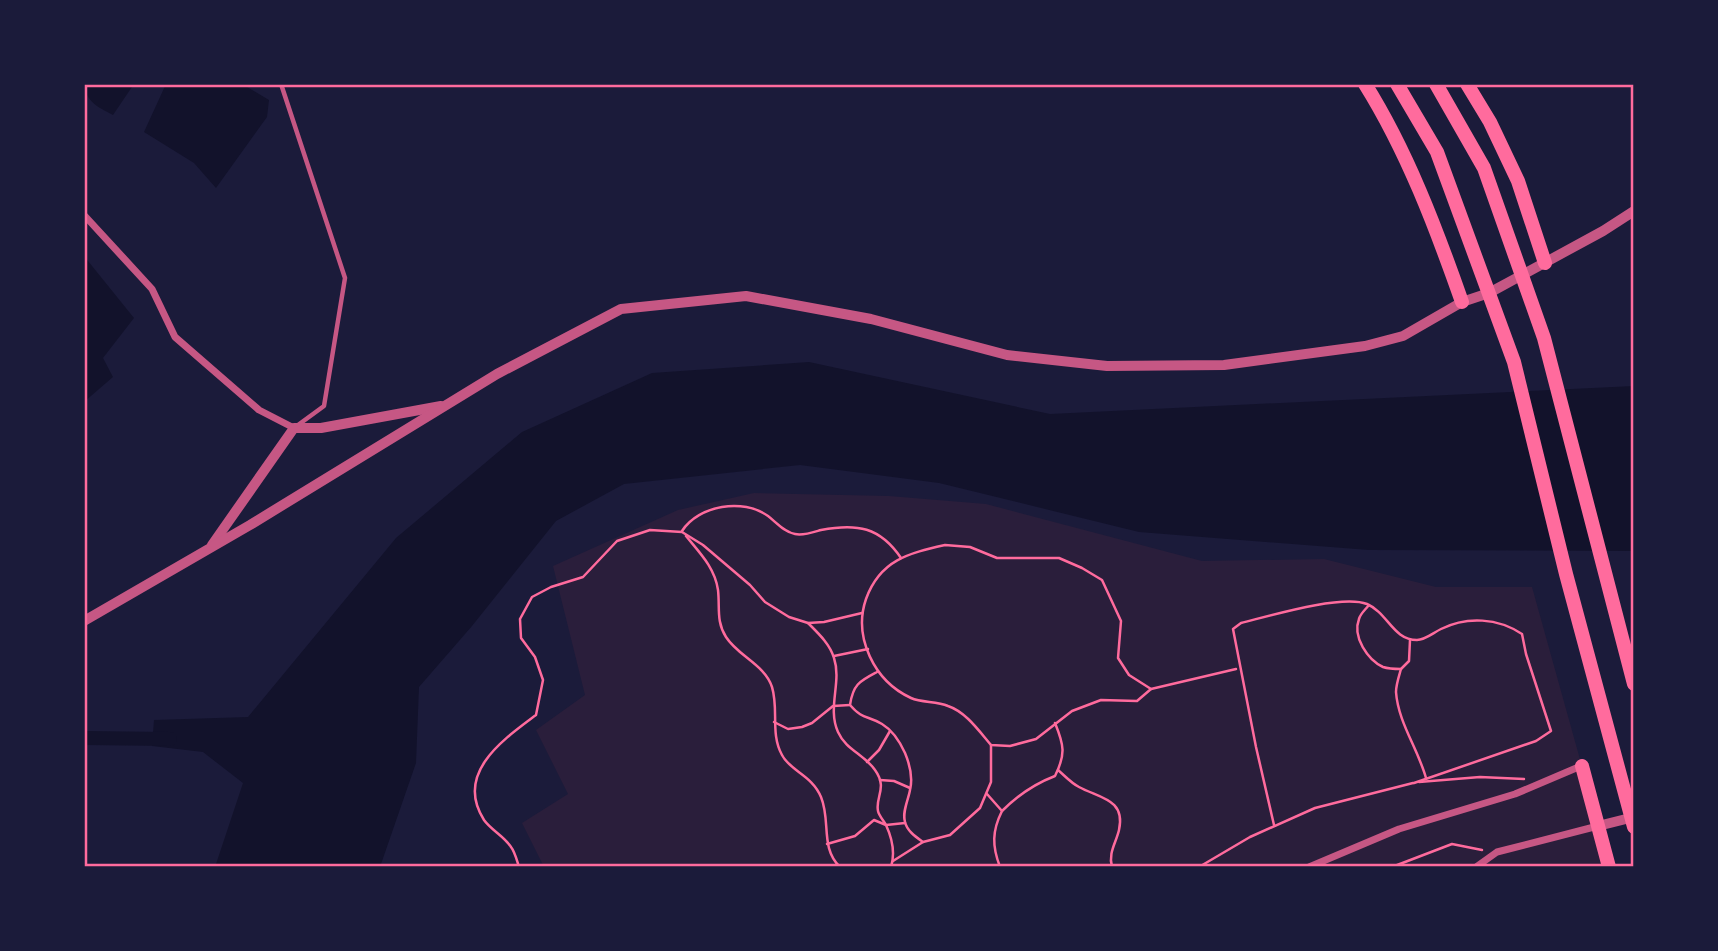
<svg xmlns="http://www.w3.org/2000/svg" width="1718" height="951" viewBox="0 0 1718 951" font-family="Georgia,serif">
	<style>
		.green { fill: #2a1e3b }
		.water { fill: #12122b }
		.lines { fill: none; stroke-linecap: round; stroke-linejoin: round }
		.canal { stroke: #12122b; stroke-width: 14 }
		.path { stroke: #ff6b9d; stroke-width: 2.5 }
		.service { stroke: #c65784; stroke-width: 4.5 }
		.minor { stroke: #c65784; stroke-width: 7 }
		.tertiary { stroke: #c65784; stroke-width: 10 }
		.primary { stroke: #ff6b9d; stroke-width: 14 }
		.neatline { fill: none; stroke: #ff6b9d; stroke-width: 2.5 }
	</style>
	<rect width="100%" height="100%" fill="#1b1b3a"/>
	<path class="green" d="M754,493L889,496L986,504L1202,561L1324,559L1436,587H1532L1610,867H544L522,823L568,794L536,730L585,695L553,566L678,510Z"/>
	<g class="water">
		<path d="M84,84H134L113,115C98,107 86,102 84,84Z"/>
		<path d="M166,84H242L269,100L267,117L216,188L194,163L144,132Z"/>
		<path d="M84,256L134,318L103,358L113,377L84,402Z"/>
		<path d="M809,362L1050,414L1634,386V551L1369,550L1139,532L939,483L800,465L624,484L556,521L472,626L419,687L416,763L380,867H215L243,783L203,752L152,746L154,720L248,717L396,538L522,432L652,373Z"/>
	</g>
	<g class="lines">
		<path class="canal" d="M84,738L170,739"/>
		<g class="path">
			<path d="M682,531C699,505 743,498 768,516C776,522 784,532 795,534C803,536 814,532 821,530C857,523 880,527 901,558"/>
			<path d="M686,536C700,553 715,568 718,590C720,608 716,621 726,637C738,656 765,665 772,687C779,710 770,733 782,755C790,771 812,775 821,797C831,821 820,848 840,867"/>
			<path d="M945,545L970,547L997,558H1059L1082,568L1102,580L1121,621L1118,658L1129,675L1151,689L1137,701L1101,700L1072,711L1036,739L1010,746L991,745C979,731 966,712 948,706C936,701 922,703 911,698C874,681 853,637 866,599C880,560 909,553 945,545Z"/>
			<path d="M1369,605C1366,609 1360,614 1359,619C1352,637 1368,660 1383,667C1389,669 1395,669 1401,669L1409,661L1410,640"/>
			<path d="M808,623C818,633 830,644 834,658C842,682 827,708 838,732C846,750 864,754 875,770C888,788 875,797 878,811C879,816 884,821 886,825C892,838 895,854 891,867"/>
			<path d="M834,656L868,649"/>
			<path d="M1401,669C1399,676 1396,685 1396,692C1398,722 1418,749 1426,778"/>
			<path d="M877,672C860,681 853,684 850,705C863,720 867,715 882,724C892,730 900,742 905,753C910,765 913,778 910,790C908,801 902,812 905,822C907,831 916,837 923,842L950,835L980,808L991,782V745"/>
			<path d="M1151,689L1236,669"/>
			<path d="M774,722L788,729L802,727L812,723L833,706L850,705"/>
			<path d="M867,762L879,750L890,731"/>
			<path d="M1058,770C1065,776 1071,783 1079,787C1099,798 1126,799 1119,830C1116,843 1108,853 1112,867"/>
			<path d="M880,780L894,781L910,788"/>
			<path d="M1419,782L1480,777L1524,779"/>
			<path d="M987,794L1002,811C1018,795 1034,784 1055,776C1066,754 1064,745 1055,723"/>
			<path d="M1274,825L1256,747L1233,629L1241,623C1269,616 1342,594 1367,604C1388,613 1393,640 1417,640C1425,640 1433,633 1441,629C1467,616 1498,618 1522,634L1526,654L1551,731L1536,741L1414,783"/>
			<path d="M827,844L855,836L874,820L886,825L905,823"/>
			<path d="M893,861L923,842"/>
			<path d="M519,867C517,861 515,852 511,847C504,836 491,830 484,820C454,773 504,739 536,715L543,680L535,657L521,638L520,619L532,597L551,587L583,577L617,541L650,530L682,532L703,545L750,585L765,602L789,617L808,623L824,622L862,613"/>
			<path d="M1000,867C992,846 992,831 1002,811"/>
			<path d="M1199,867L1250,837L1315,808L1413,783"/>
			<path d="M1392,867L1452,844L1482,850"/>
		</g>
		<path class="service" d="M281,84L345,278L324,406L298,425"/>
		<g class="minor">
			<path d="M84,215L152,289L175,337L259,410L294,428"/>
			<path d="M1309,867L1399,829L1515,794L1581,766"/>
			<path d="M1476,867L1497,852L1598,826"/>
		</g>
		<g class="tertiary">
			<path d="M212,545L294,428H321L441,406"/>
			<path d="M84,621L250,525L497,374L621,309L746,296L871,319L1007,355L1107,366L1224,365L1365,346L1403,336L1462,302L1489,293L1603,231L1634,211"/>
			<path d="M1598,826L1634,817"/>
		</g>
		<g class="primary">
			<path d="M1365,84C1407,151 1436,228 1462,302"/>
			<path d="M1397,84L1437,152L1514,362L1566,574L1634,827"/>
			<path d="M1436,84L1484,168L1544,338L1634,684"/>
			<path d="M1467,84L1490,122L1518,181L1545,263"/>
			<path d="M1582,766L1609,867"/>
		</g>
	</g>
	<rect width="1718" height="951" fill="none" stroke="#1b1b3a" stroke-width="172"/>
	<rect x="86" y="86" width="1546" height="779" class="neatline"/>
</svg>
